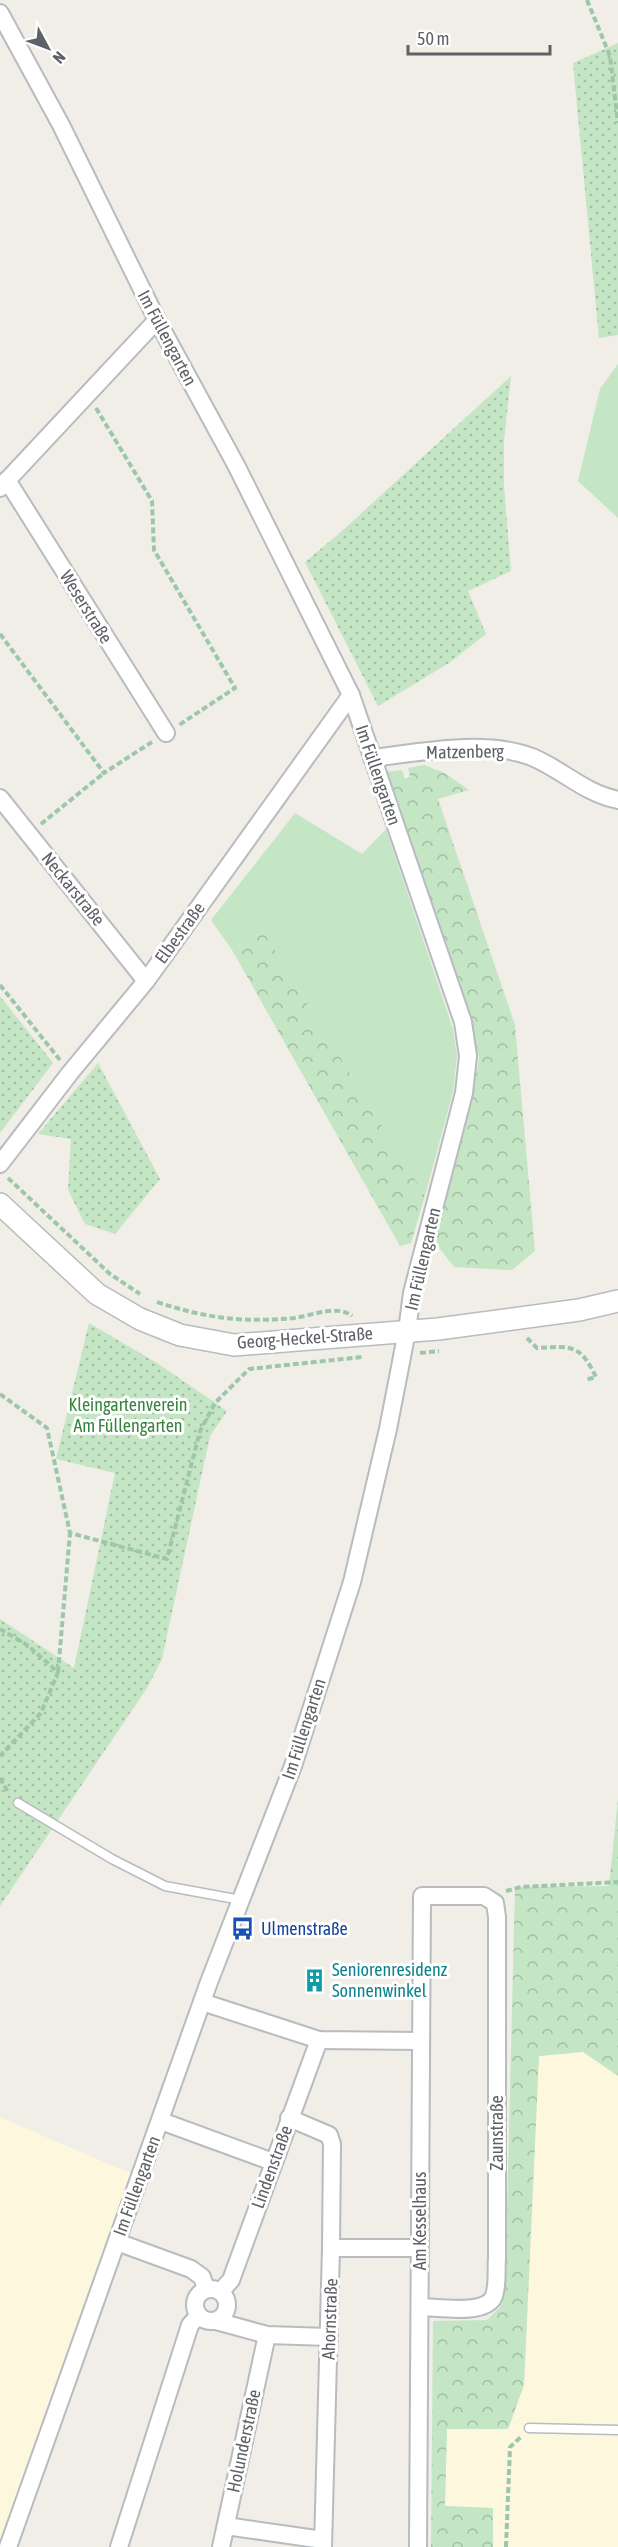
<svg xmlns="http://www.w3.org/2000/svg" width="618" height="2547" viewBox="0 0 618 2547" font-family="'Asap Condensed',sans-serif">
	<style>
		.commercial { fill: #fdf7de }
		.grass { fill: #c4e6c5 }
		.forest { fill: url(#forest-crowns) }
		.garden { fill: url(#garden-dots) }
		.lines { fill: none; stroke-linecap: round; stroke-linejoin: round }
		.service-casing { stroke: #b8bbbf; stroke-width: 11 }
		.minor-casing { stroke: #b8bbbf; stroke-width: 20 }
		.tertiary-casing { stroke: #b8bbbf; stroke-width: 24 }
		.path { stroke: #9dc7ab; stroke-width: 4; stroke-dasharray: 6 3; stroke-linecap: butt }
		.service { stroke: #fff; stroke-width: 8 }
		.minor { stroke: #fff; stroke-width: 16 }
		.tertiary { stroke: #fff; stroke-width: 21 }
		.labels { text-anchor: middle; stroke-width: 6; stroke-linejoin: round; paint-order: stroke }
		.street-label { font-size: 18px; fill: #5e6166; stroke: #fff }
		.park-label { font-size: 18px; fill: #37843f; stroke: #fff }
		.transit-label { font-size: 18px; fill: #164399; stroke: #fff; text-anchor: start }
		.culture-label { font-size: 18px; fill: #0d838f; stroke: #fff; text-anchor: start }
	</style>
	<defs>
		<pattern id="forest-crowns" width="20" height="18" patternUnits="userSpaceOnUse" patternTransform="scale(1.5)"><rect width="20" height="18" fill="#c4e6c5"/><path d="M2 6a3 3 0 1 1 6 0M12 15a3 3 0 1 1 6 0" fill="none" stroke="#a2bea4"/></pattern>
		<pattern id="garden-dots" width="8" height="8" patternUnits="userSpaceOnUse" patternTransform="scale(1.5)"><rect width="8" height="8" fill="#c4e6c5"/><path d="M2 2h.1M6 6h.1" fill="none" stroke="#a2bea4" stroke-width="1.8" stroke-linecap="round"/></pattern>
	</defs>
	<rect width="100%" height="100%" fill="#f0eee6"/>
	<g class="commercial">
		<path d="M583,2052L618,2076V2547H493V2508L445,2506L447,2429H508L524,2385L539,2056Z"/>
		<path d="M0,2117L134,2175L2,2547H0Z"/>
	</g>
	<g class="grass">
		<path d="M618,364V518L578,481L600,389Z"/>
		<path d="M295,813L362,854L386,829L453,1029L457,1056L453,1092L425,1196L263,931L232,950L211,920Z"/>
	</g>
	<g class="forest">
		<path d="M424,765L445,773L469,790L438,799L515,1025L535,1251L512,1270L454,1267L434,1241L472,1096L479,1059L472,1022L385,772L402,770L405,779L410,777L408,768Z"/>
		<path d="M263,931L425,1196L411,1243L400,1246L232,950Z"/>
		<path d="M618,1799V2076L583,2052L539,2056L524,2385L508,2429H447L445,2506L493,2508V2547H431L433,2321L487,2320L500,2307L505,2293L515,1887L609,1886Z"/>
	</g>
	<g class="garden">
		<path d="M618,43V335L599,338L573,63Z"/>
		<path d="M511,376L504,441V486L511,571L468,591L486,634L449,663L378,706L305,562L341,532Z"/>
		<path d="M0,996L53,1063L0,1133Z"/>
		<path d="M98,1063L160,1179L115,1234L85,1224L68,1190L71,1139L38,1134Z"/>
		<path d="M89,1323L157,1363L227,1411L210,1436L162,1659L147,1688L0,1906V1619L74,1668L115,1473L56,1459Z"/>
	</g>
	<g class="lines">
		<defs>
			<g id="service">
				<path d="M18,1803L112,1859L165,1886L241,1900"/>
				<path d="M529,2428L618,2430"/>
			</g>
			<g id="minor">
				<path d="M0,13L61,125L157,320L236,465L351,695L463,1022L468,1056L464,1093L412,1293L407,1331L388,1429L352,1582L293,1766L209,1982L8,2547"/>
				<path d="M7,480L166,733"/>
				<path d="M0,488L157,320"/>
				<path d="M372,758C421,752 486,739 532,757C563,770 584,793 618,800"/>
				<path d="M0,798L146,981"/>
				<path d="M0,1164L70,1073L146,981L351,695"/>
				<path d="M202,2002L319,2040L420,2041"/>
				<path d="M289,2118L329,2135L332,2144L331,2248L323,2547"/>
				<path d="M161,2121L273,2162"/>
				<path d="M117,2242L191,2269L202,2277L206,2289"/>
				<path d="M331,2248H419"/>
				<circle cx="211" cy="2305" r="16"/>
				<path d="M221,2291L231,2280L319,2040"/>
				<path d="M216,2321L267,2335L329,2337"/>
				<path d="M226,2526L323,2540"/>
				<path d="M119,2547L190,2325L198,2316"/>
				<path d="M221,2547L267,2335"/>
				<path d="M418,2547L422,1896H484L495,1903L497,1917V2258C496,2270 498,2284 494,2296C486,2316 438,2307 420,2307"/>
			</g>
			<path id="tertiary" d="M0,1204L97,1294L140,1319L180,1335L234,1345L438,1329L579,1310L618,1301"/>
		</defs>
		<use href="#service" class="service-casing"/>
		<use href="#minor" class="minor-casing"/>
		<use href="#tertiary" class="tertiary-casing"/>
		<g class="path">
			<path d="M587,0L610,56L618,123"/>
			<path d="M96,408L152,501L154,550L235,688L179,725"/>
			<path d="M0,634L104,773L152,742"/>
			<path d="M41,824L104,773"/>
			<path d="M0,985L60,1060"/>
			<path d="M8,1178L110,1274L140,1294"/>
			<path d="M157,1302C205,1318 243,1323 294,1318C311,1316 337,1304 352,1316"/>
			<path d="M527,1338L537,1348C572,1346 580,1344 596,1377L585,1380"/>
			<path d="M420,1353L439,1351"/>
			<path d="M0,1394L47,1428L70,1533L167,1559L200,1431L215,1403L249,1369L362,1357"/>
			<path d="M0,1629L27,1645L58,1672L41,1713L0,1756"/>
			<path d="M58,1672L70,1533"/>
			<path d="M0,1778L9,1794"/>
			<path d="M506,1891L521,1887L618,1882"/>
			<path d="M506,2547L510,2447L522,2436"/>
		</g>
		<use href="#service" class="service"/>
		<use href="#minor" class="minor"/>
		<use href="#tertiary" class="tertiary"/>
	</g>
	<defs>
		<symbol id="bus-bare" viewBox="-9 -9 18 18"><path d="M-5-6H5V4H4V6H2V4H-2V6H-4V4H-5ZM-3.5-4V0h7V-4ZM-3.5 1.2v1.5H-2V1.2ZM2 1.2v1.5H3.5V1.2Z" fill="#1a4fb4" stroke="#fff" stroke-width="2.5" paint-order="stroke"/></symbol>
		<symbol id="building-bare" viewBox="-9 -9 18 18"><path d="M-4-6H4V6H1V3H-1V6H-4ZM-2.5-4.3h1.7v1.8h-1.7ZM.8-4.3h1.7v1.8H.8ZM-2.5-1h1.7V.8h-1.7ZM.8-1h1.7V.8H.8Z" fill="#0f9aa8" stroke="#fff" stroke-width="2.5" paint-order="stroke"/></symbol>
	</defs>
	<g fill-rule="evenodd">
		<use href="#bus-bare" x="226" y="1912" width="33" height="33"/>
		<use href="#building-bare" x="298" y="1964" width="33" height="33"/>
	</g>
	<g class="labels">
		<g class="street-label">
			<text transform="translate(167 338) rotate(62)" y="6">Im Füllengarten</text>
			<text transform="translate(86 607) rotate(58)" y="6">Weserstraße</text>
			<text transform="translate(465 752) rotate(-1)" y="6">Matzenberg</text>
			<text transform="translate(378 775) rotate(71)" y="6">Im Füllengarten</text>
			<text transform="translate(73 889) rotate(51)" y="6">Neckarstraße</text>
			<text transform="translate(180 933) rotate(-54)" y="6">Elbestraße</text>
			<text transform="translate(423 1259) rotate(-77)" y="6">Im Füllengarten</text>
			<text transform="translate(305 1338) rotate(-4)" y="6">Georg-Heckel-Straße</text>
			<text transform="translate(304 1729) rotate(-72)" y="6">Im Füllengarten</text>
			<text transform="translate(497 2133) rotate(-90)" y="6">Zaunstraße</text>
			<text transform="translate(272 2167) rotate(-70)" y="6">Lindenstraße</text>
			<text transform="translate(137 2186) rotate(-70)" y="6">Im Füllengarten</text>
			<text transform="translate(420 2221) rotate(-90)" y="6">Am Kesselhaus</text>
			<text transform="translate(330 2319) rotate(-88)" y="6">Ahornstraße</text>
			<text transform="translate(244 2441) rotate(-78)" y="6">Holunderstraße</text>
		</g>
		<g class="park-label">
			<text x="128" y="1411">Kleingartenverein<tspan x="128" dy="21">Am Füllengarten</tspan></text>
		</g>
		<g class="transit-label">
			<text x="261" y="1935">Ulmenstraße</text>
		</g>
		<g class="culture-label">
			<text x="332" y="1976">Seniorenresidenz<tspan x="332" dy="21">Sonnenwinkel</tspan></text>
		</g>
	</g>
	<g transform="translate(48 48) rotate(131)" stroke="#ffffff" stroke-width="4.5" paint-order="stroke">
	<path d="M0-4.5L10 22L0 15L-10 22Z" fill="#5e6166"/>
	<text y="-9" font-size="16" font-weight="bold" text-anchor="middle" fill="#5e6166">N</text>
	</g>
	<path d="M408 45v9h142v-9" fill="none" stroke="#5e6166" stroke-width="3"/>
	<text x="417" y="45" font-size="18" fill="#5e6166" stroke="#ffffff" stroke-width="4.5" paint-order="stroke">50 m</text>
</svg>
